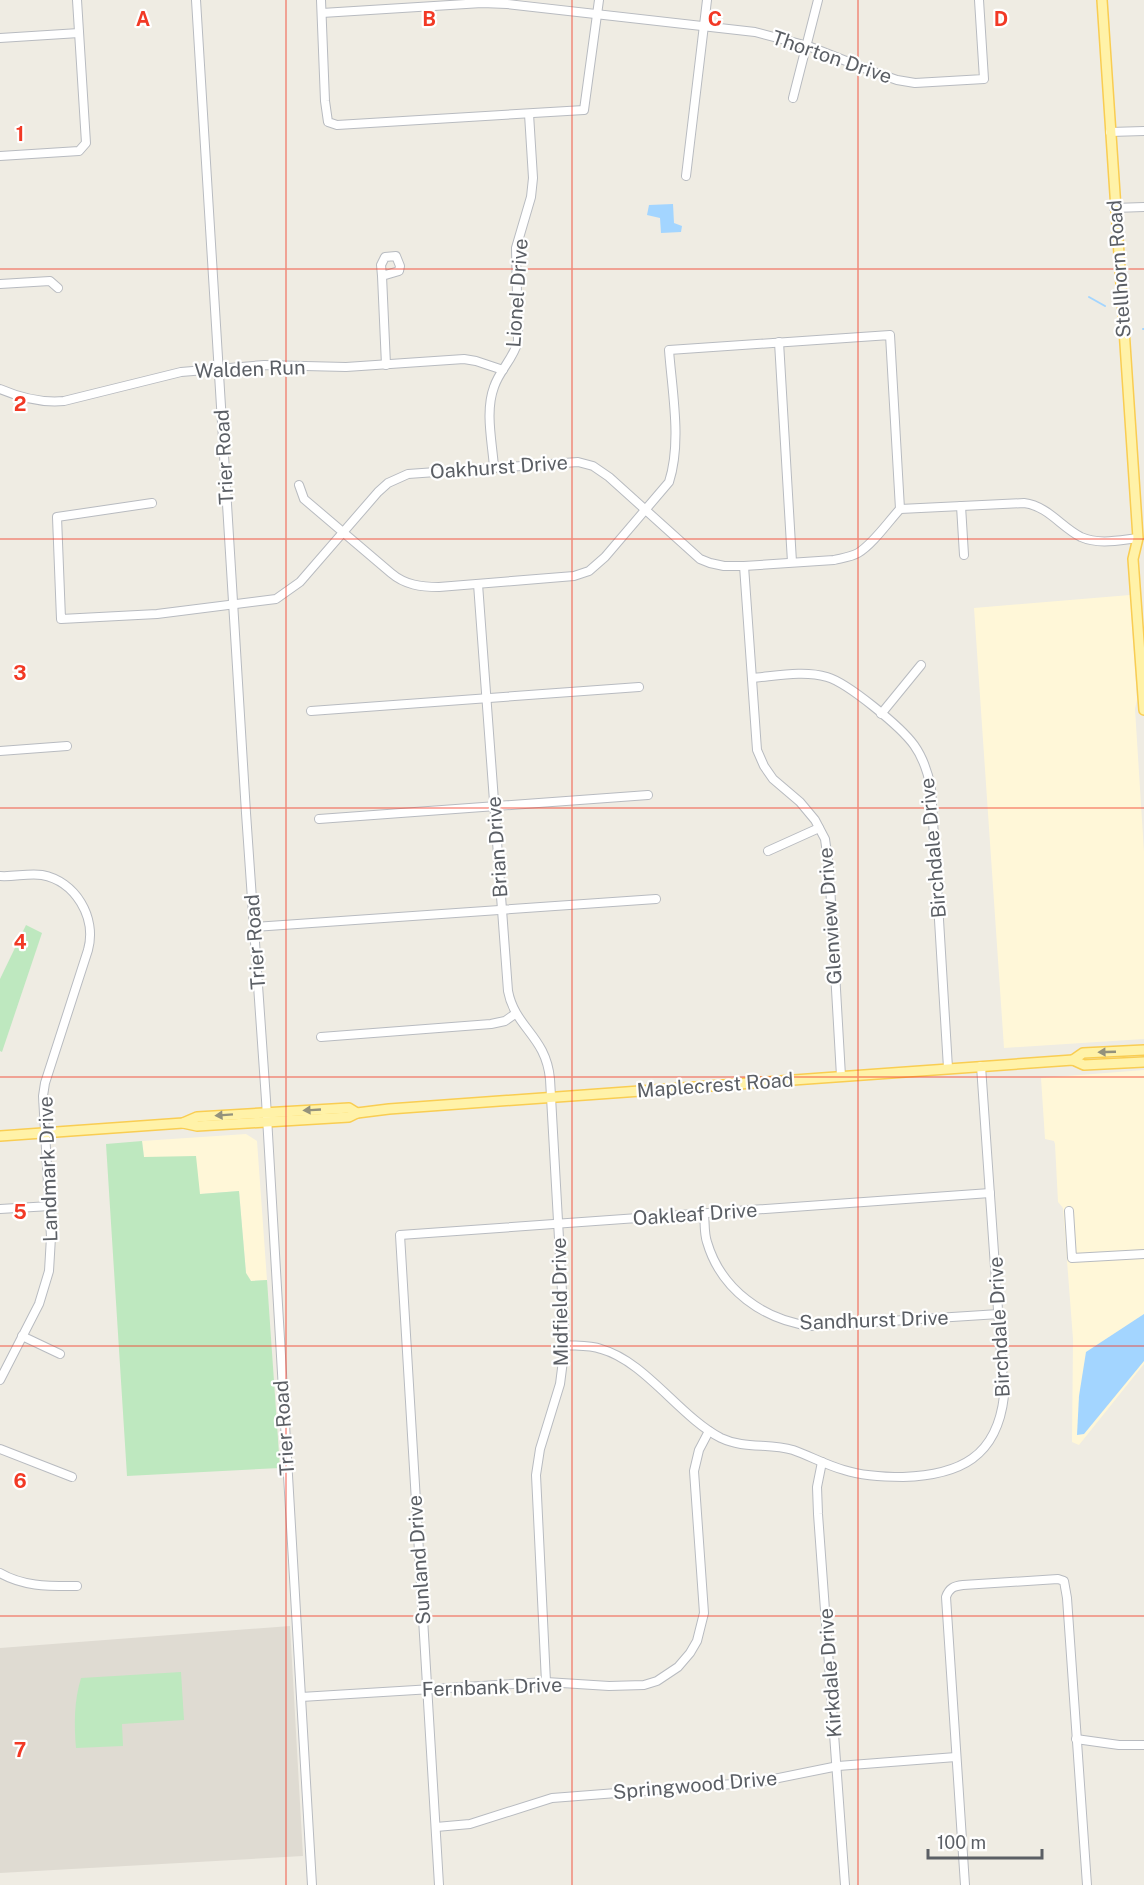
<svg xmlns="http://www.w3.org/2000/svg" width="1144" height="1885" viewBox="0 0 1144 1885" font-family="'Public Sans',sans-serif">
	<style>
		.commercial { fill: #fff7d8 }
		.education { fill: #dfdbd2 }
		.green { fill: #bee8bf }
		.water { fill: #a3d5ff }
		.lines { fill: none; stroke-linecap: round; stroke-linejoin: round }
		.stream { stroke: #a3d5ff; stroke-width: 2 }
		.minor-casing { stroke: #b8bbc0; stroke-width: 10 }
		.major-casing { stroke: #f9cd52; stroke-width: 12 }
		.minor { stroke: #fff; stroke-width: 8 }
		.major { stroke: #fff2a8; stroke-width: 9 }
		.oneway { fill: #94927c }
		.grid { fill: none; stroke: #f23925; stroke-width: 1.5; stroke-opacity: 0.55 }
		.labels { text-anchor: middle; stroke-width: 4.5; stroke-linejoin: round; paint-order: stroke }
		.street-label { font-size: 20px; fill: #5b5f65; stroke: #fff }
		.grid-label { font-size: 20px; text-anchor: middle; font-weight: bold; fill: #f23925; stroke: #fff; stroke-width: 4.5; stroke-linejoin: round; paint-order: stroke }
	</style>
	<rect width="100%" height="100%" fill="#efece3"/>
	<g class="commercial">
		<path d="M1130,595L1137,700L1135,709L1144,852V1039L1004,1048L974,608Z"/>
		<path d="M1144,1070V1364L1079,1445L1072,1442L1073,1339L1063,1208L1058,1202L1055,1144L1054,1141L1045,1139L1041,1078Z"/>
		<path d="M246,1134L257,1141L267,1280L251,1281L246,1273L239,1191L200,1194L144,1157L142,1141Z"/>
	</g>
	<path class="education" d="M290,1626L303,1856L0,1873V1648Z"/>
	<g class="green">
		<path d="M26,925L42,933L2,1052L0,1051V979Z"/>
		<path d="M142,1141L144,1157L196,1156L200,1194L239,1191L246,1273L251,1281L267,1280L280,1468L127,1476L106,1144Z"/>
		<path d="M181,1672L184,1720L122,1724L123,1746L76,1748C74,1724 74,1701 81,1678Z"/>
	</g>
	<g class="water">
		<path d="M673,204L674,223L682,226L681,232L661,233L660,218L647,215L649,205Z"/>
		<path d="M1144,1314V1361L1084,1434L1077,1435L1079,1396L1086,1352Z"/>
	</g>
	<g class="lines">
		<g class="stream">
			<path d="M1089,297L1105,306"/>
			<path d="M1143,329H1144"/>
		</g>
		<defs>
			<g id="minor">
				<path d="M196,0L246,813L266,1100L312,1885"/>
				<path d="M321,0L325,101L328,122L337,125L584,110L599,0"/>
				<path d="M322,13L482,3L507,4L755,32L808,46L874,72L897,80L915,83L984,79L979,0"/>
				<path d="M0,38L79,33"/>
				<path d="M793,98L818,0"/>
				<path d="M1110,132L1144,131"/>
				<path d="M0,156L79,151L86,143L77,0"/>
				<path d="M686,176L707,0"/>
				<path d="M1114,208L1144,207"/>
				<path d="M382,276L381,265L385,257L396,256L400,266L399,271L382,276L386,365"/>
				<path d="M0,284L50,281L58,288"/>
				<path d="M779,342L792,562"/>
				<path d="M0,389C21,398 42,403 64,401L181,372L264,365L346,367L464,359L476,361L503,370"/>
				<path d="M494,467C492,441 485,411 494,387C500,369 513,360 518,341L516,248L531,197L533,178L529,114"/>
				<path d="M299,485L304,499L391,573C405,585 421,587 439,587L574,576L589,571L605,557L669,482C682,442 672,391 669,350L890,335L900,509"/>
				<path d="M152,503L57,517L61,619L157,614L276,599L300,582L378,492L388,483L408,474L578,462L593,466L609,477L700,559L710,563L724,566H744L834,560C842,558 851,557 858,553C873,544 888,522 900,509L1024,503C1048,506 1061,527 1081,537C1099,545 1120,540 1138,538"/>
				<path d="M961,506L964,555"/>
				<path d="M744,566L757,750L764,766L773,779L800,802L815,820L825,839L829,868L841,1076"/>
				<path d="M478,584L508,991C515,1028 546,1036 550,1079L565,1345L560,1384L540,1449L536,1475L546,1682"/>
				<path d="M752,678C776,676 804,670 827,677C848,683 901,727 914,745C924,759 928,773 931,788L948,1068"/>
				<path d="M311,711L639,687"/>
				<path d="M881,714L921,665"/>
				<path d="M0,751L67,746"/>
				<path d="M319,819L648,795"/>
				<path d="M768,851L819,828"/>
				<path d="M0,876C14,877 28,873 42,875C75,881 97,917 88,950L45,1083L43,1096L51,1237L49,1271L39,1304L0,1380"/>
				<path d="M254,927L656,899"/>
				<path d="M321,1037L491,1024L505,1021L515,1014"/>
				<path d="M0,1209L50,1206"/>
				<path d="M1069,1211L1072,1258L1144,1254"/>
				<path d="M704,1214C705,1223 704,1233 707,1242C721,1290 764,1320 811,1326L999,1314"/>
				<path d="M22,1336L60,1354"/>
				<path d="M565,1345C576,1346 590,1345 601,1349C645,1361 680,1417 721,1438C744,1449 769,1443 793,1450C810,1456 826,1465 844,1470C863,1476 883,1477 903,1477C960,1475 997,1457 1004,1396L981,1066"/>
				<path d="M0,1449L72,1477"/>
				<path d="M822,1462L817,1487L818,1514L845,1885"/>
				<path d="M0,1573C24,1587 50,1586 77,1586"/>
				<path d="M301,1697L546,1682L609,1686L644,1685L657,1681L678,1667L690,1653L697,1641L704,1613L694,1471L699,1450L709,1431"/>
				<path d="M1076,1739L1119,1745H1144"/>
				<path d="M436,1827L470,1824L552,1798L759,1782L838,1766L956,1757"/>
				<path d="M439,1885L400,1235L990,1193"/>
				<path d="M965,1885L946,1597C949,1588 954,1586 963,1585L1058,1579L1064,1581L1067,1598L1087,1885"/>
			</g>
			<g id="major">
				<path d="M1102,0L1138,538L1133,559L1144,710"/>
				<path d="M1073,1060L1083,1053L1144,1050"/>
				<path d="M183,1123L197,1126L349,1117L357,1113L389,1109L1073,1060L1084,1065L1144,1062"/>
				<path d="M0,1136L183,1123L197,1117L349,1108L357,1113"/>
			</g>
		</defs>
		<use href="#minor" class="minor-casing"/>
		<use href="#major" class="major-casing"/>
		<use href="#minor" class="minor"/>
		<use href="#major" class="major"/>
	</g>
	<defs><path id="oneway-solid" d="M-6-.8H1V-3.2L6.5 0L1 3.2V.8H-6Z" transform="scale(1.5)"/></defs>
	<g class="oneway">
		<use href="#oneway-solid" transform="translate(1107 1052) rotate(178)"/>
		<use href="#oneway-solid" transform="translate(312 1110) rotate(177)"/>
		<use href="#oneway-solid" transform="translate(224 1115) rotate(176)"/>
	</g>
	<path class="grid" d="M286,0V1885M572,0V1885M858,0V1885M0,269H1144M0,539H1144M0,808H1144M0,1077H1144M0,1346H1144M0,1616H1144"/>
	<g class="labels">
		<g class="street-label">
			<text transform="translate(832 57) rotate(19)" y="7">Thorton Drive</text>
			<text transform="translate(1119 269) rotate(-94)" y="7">Stellhorn Road</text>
			<text transform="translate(517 293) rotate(-86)" y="7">Lionel Drive</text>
			<text transform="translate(250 369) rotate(-2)" y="7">Walden Run</text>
			<text transform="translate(224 457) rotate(-93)" y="7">Trier Road</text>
			<text transform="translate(499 467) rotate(-4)" y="7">Oakhurst Drive</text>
			<text transform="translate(497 847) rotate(-94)" y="7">Brian Drive</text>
			<text transform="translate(933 848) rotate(-95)" y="7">Birchdale Drive</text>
			<text transform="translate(830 916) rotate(-94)" y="7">Glenview Drive</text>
			<text transform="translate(255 942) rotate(-94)" y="7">Trier Road</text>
			<text transform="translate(715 1085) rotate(-4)" y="7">Maplecrest Road</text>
			<text transform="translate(48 1169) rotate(-92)" y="7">Landmark Drive</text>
			<text transform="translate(695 1214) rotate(-4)" y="7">Oakleaf Drive</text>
			<text transform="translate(560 1302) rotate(-91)" y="7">Midfield Drive</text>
			<text transform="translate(874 1320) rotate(-2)" y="7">Sandhurst Drive</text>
			<text transform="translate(999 1327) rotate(-93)" y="7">Birchdale Drive</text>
			<text transform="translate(284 1428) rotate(-94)" y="7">Trier Road</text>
			<text transform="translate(419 1560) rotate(-94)" y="7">Sunland Drive</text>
			<text transform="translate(830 1673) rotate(-94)" y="7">Kirkdale Drive</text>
			<text transform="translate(492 1687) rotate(-2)" y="7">Fernbank Drive</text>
			<text transform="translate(695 1785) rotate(-5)" y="7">Springwood Drive</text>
		</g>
	</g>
	<g class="grid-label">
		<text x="143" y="26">A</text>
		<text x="429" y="26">B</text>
		<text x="715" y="26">C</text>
		<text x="1001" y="26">D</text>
		<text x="20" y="141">1</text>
		<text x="20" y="411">2</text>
		<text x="20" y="680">3</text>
		<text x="20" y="949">4</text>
		<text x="20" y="1219">5</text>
		<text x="20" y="1488">6</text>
		<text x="20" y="1757">7</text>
	</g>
	<path d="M928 1849v9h114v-9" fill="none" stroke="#5b5f65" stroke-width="3"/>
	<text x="937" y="1849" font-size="18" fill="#5b5f65" stroke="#ffffff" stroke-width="4.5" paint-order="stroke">100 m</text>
</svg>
